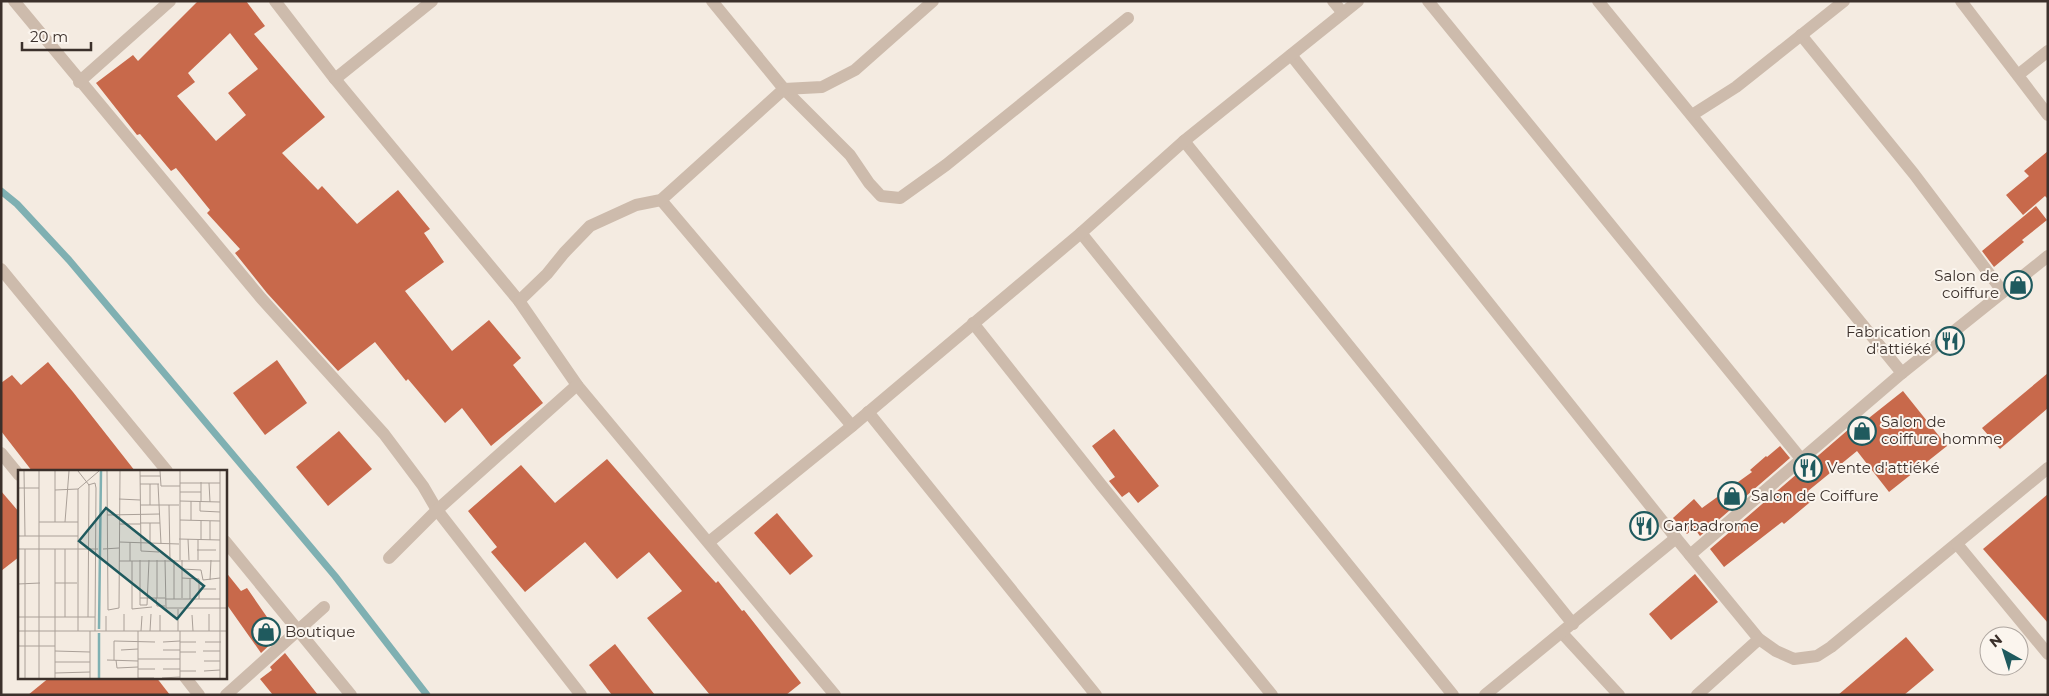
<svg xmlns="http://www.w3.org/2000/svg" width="2049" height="696" viewBox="0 0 2049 696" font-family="Montserrat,sans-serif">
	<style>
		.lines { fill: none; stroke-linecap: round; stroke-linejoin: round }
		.stream { stroke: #7fb0b2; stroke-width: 7 }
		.building { fill: #c8694b; fill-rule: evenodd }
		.street { stroke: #cdbbac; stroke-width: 12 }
		.labels { text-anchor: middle; stroke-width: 4; stroke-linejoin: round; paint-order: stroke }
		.poi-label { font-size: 15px; fill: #3b302b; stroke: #fbf5ee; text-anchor: start }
		.inset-river { fill: none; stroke: #7fb0b2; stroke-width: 2.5 }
		.inset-road { fill: none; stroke: #aaa098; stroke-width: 1 }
		.view { fill: #1f5a5e; fill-opacity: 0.15; stroke: #1f5a5e; stroke-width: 2.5 }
		.inset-edge { fill: none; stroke: #3b302b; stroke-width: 2.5 }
	</style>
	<rect width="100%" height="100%" fill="#f4ebe1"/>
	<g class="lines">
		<path class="stream" d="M1,191L17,204L69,260L335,576L427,695"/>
	</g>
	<g class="building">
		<path d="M198,1H246L265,26L254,34L325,117L282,153L318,190L322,186L357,224L398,190L430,229L424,233L444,262L405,291L452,351L489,320L521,358L513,365L543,403L491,446L462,408L445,423L408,379L406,381L375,342L338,371L267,293L235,253L240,249L207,213L210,210L176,168L171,171L140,134L137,135L96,83L133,55L138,61ZM230,33L258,69L228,93L246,115L216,141L177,96L195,82L188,73Z"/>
		<path d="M2048,151V199L2045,196L2023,215L2006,195L2029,176L2024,171Z"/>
		<path d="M2036,206L2047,220L2022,240L2024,242L1994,267L1982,251Z"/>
		<path d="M277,360L307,403L265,435L233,393Z"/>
		<path d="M48,362L73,392L135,471H32L1,431V383L12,375L21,385Z"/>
		<path d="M2048,373V408L2000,449L1982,428Z"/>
		<path d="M1903,391L1947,446L1889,492L1857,451L1808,491L1815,498L1784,524L1782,522L1724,567L1710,549L1849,429L1853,426L1855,429Z"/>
		<path d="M1114,429L1159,486L1138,503L1129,492L1122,497L1109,481L1115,477L1092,446Z"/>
		<path d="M339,431L372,469L328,506L296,467Z"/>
		<path d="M1780,446L1790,458L1700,536L1694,528L1687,534L1673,518L1694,499L1702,508L1752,472L1750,470L1766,456L1767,457Z"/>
		<path d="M607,459L706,572L716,583L718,581L742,611L744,610L801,683L786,695H710L647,618L682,591L649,552L617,579L585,542L525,592L491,552L497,547L468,511L521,465L555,503Z"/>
		<path d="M1,491L19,512V557L1,571Z"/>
		<path d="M2048,494V623L1983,549Z"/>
		<path d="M777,513L813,556L790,575L754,533Z"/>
		<path d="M225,571L241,591L247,588L278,633L273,636L275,640L261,653L225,602Z"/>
		<path d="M1695,574L1718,602L1671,640L1649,614Z"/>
		<path d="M1906,637L1934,670L1904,695H1838Z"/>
		<path d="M615,644L655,695H612L589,665Z"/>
		<path d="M285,653L318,695H273L260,679L272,670L270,667Z"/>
		<path d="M50,677H156L170,695H28Z"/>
	</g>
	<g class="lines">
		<g class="street">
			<path d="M14,1L261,298L384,434L423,486L437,510L581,695"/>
			<path d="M275,1L335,79L519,301L577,385L835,695"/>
			<path d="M712,1L784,89L850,155L869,183L881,196L900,198L946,165L1128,18"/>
			<path d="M1333,1L1343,13"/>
			<path d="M1428,1L1802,460"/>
			<path d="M1598,1L1902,373"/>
			<path d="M1961,1L2048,115"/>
			<path d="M1801,35L1914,174L2003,292"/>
			<path d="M1291,55L1676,538L1759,639L1776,651L1794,659L1817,656L1831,647L2048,468"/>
			<path d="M2018,75L2048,51"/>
			<path d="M335,79L432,1"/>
			<path d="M79,82L170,1"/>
			<path d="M1692,115L1736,87L1844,1"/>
			<path d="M1184,141L1573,624"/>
			<path d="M661,200L852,426"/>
			<path d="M1081,233L1453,695"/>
			<path d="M1,269L167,471"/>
			<path d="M519,301L547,274L564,253L590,226L636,205L661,200L784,89L822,87L855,70L933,1"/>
			<path d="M973,323L1102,486L1272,695"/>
			<path d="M868,412L1096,695"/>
			<path d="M1,453L19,475"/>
			<path d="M225,541L351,695"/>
			<path d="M709,542L852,426L1081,233L1184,141L1358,1"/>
			<path d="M1957,544L2048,654"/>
			<path d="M1690,555L1902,373L2048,256"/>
			<path d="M389,558L437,510L577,385"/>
			<path d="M1562,633L1619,695"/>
			<path d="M185,677L199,695"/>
			<path d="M226,695L324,607"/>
			<path d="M1485,695L1676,538"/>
			<path d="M1697,695L1759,639"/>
		</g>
	</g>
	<defs>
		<symbol id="shop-ring" viewBox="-11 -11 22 22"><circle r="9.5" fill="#fbf5ee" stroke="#1f5a5e" stroke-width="1.5"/><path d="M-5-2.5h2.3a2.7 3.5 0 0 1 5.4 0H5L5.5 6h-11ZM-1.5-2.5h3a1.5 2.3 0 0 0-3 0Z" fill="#1f5a5e"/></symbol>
		<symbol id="restaurant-ring" viewBox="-11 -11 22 22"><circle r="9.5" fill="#fbf5ee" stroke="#1f5a5e" stroke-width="1.5"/><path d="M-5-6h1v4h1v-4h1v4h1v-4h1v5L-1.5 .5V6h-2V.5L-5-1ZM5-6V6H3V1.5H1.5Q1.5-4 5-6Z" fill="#1f5a5e"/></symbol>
	</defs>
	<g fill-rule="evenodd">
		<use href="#shop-ring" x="2002" y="269" width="32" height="32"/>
		<use href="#restaurant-ring" x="1934" y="325" width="32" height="32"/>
		<use href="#shop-ring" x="1846" y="415" width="32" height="32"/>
		<use href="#restaurant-ring" x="1792" y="452" width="32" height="32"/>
		<use href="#shop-ring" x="1716" y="480" width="32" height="32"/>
		<use href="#restaurant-ring" x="1628" y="510" width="32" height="32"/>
		<use href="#shop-ring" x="250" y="616" width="32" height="32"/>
	</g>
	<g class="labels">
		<g class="poi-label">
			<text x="1999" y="281" text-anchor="end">Salon de<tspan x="1999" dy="17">coiffure</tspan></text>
			<text x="1931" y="337" text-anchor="end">Fabrication<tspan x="1931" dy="17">d'attiéké</tspan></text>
			<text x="1881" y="427">Salon de<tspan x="1881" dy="17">coiffure homme</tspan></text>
			<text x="1827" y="473">Vente d'attiéké</text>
			<text x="1751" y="501">Salon de Coiffure</text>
			<text x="1663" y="531">Garbadrome</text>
			<text x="285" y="637">Boutique</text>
		</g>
	</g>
	<g transform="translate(18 470)">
		<rect width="209" height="209" fill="#f4ebe1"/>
		<path class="inset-river" d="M81,159L83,1M81,208V163"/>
		<path class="inset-road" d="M6,1L7,66M60,1L71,15L70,147M89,1L90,140L101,138L102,1M122,1L123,81L141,82M142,1L143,16H162M162,1V90M122,6H142M183,12V32M162,13H202M191,13L192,32M122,14H141M140,14L143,74M70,15L77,13L78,18L77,161M0,18H21M37,20L60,19M162,22H183M101,29L122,30M162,31L202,32M173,31V50M182,32V41L202,42M122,35H161M132,35V14M151,35L152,90M89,45L142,44M162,50L202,51M192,51V70M21,52H60M37,52V1M47,52L51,1M122,53H142M132,53V73M101,54H122M0,66H60M161,69L202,70M170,69L171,90M183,70V50M101,72L161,74M112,72V91M0,79H80M37,79V208M47,79V147M85,79L101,78M179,80H198M122,90V135H129L131,90M147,90L148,138H209M156,90V129M164,90V128M180,90V70M101,91H202M114,91V139L134,137M164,99L183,100L185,110L202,108M164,108L181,109V129M192,110L193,90M37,113H59M0,114L22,113M181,119H198M122,128H147M138,128L139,136H147M139,128V90M147,129H202M172,129V109M160,139V161M106,144V161M191,144V161M174,145L175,161M0,147H77M0,161H209M60,161V19L81,1M88,161V146M123,161L124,146M132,161L133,144M142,161V145M162,161V208M145,172L162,171M162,172H178M187,172H203M0,176H37M103,180L120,179M145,180H162M37,181L72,182M185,181H202M162,182H178M120,189H162M89,190L120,191M96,190V171L137,172M98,190L99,198L120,197M186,191H202M37,192H72M120,199H137M145,199H162M162,201H178M186,201L202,200M37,203L72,202M7,208V79M21,208V1M72,208V161M120,208V161M120,208H136M144,208L162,207M202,208V1"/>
		<path class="view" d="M88,38L186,116L159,149L61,71Z"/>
		<rect width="209" height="209" class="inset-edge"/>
	</g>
	<rect width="2049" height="696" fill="none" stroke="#3b302b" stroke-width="5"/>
	<g transform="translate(2004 651) rotate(321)"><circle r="24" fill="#fbf5ee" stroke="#aea6a0"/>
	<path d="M0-4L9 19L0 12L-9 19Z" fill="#1f5a5e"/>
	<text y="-8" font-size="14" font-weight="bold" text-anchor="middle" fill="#3b302b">N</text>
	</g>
	<path d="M22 42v8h69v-8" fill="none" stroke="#3b302b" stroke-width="2.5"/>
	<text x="30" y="42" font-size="15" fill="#3b302b" stroke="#fbf5ee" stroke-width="4" paint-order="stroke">20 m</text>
</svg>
